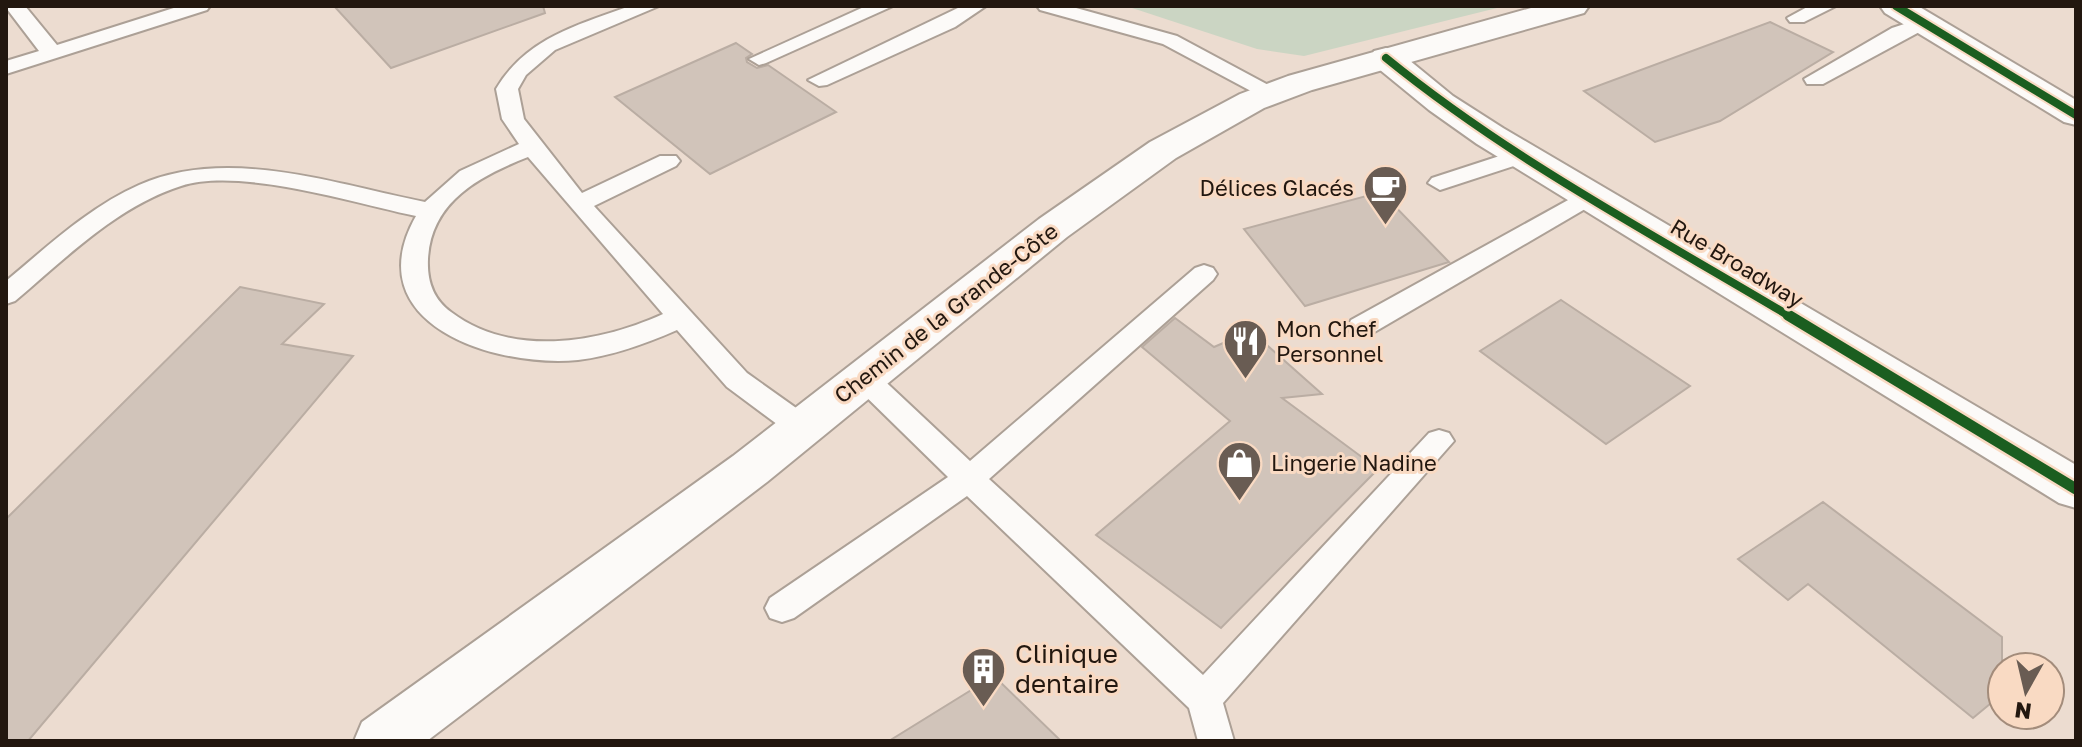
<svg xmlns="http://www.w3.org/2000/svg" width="2082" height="747" viewBox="0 0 2082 747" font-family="'Golos Text',sans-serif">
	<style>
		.green { fill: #cbd5c3 }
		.building { fill: #d1c4ba; stroke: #baada3; stroke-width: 2 }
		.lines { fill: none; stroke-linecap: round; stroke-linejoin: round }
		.lane-casing { stroke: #aca096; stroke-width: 4 }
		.street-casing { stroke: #aca096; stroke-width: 4 }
		.secondary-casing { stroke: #aca096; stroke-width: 4 }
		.lane { fill: #fcfaf8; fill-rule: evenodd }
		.street { fill: #fcfaf8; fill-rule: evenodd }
		.secondary { fill: #fcfaf8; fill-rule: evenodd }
		.cycleway-far1-casing { stroke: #f9dac3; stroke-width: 12 }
		.cycleway-casing { stroke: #f9dac3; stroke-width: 16 }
		.cycleway-far1 { stroke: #1b5e20; stroke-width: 8 }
		.cycleway { stroke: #1b5e20; stroke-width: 11 }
		.labels { text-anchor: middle; stroke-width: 6; stroke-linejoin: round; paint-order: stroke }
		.poi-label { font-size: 22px; fill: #22170f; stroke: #f9dac3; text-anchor: start }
		.street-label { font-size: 22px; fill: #22170f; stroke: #f9dac3 }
		.near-poi-label { font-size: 26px; fill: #22170f; stroke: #f9dac3; text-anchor: start }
	</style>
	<rect width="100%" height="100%" fill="#ecdcd0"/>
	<path class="green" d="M1126,6H1505L1304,56L1257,49Z"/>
	<g class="building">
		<path d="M334,6H543L545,13L391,68Z"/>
		<path d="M1770,22L1833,52L1720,121L1655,142L1584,91Z"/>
		<path d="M736,43L752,54L746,58L747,62L757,68L768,65L836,112L710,174L615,97Z"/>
		<path d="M1381,192L1449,262L1305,306L1244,229Z"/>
		<path d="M240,287L324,304L282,344L353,356L28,741H6V519Z"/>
		<path d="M1561,300L1690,386L1606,444L1480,351Z"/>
		<path d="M1175,318L1214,347L1251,331L1322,394L1282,398L1378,469L1221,628L1096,535L1230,421L1142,347Z"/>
		<path d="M1823,502L2002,637V694L1973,718L1808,584L1788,600L1738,559Z"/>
		<path d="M994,676L1061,741H889Z"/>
	</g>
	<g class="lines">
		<defs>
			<g id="lane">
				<path d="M9,6H25L57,45L180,6H210L207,10L6,74V61L39,51L7,9Z"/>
				<path d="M630,6H659L555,50L526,75L518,89L524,119L582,193L660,156H676L680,161L676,166L594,206L747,373L813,420L818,428L813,436L803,439L793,436L727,387L677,330C645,344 612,356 578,360C495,368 355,324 416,216C354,203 240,167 181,186C116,207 66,258 15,301L6,304V281C47,247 89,207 139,185C228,146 334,184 425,202L460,171L519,144L502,119L496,89C526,38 578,25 630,6ZM528,157L663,314C599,343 512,358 451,312C433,299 427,281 428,259C431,201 480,176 528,157Z"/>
				<path d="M866,6H893L766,63L759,65L749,59Z"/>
				<path d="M962,6H986L955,27L827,85L819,86L808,80Z"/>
				<path d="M1037,6H1069L1177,36L1283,93L1280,98H1264L1163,44L1040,10Z"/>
				<path d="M1809,6H1836L1804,22H1790L1787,18Z"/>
				<path d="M1926,17L1936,23L1823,84H1807L1804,79L1892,28Z"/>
				<path d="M1521,149L1533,156L1529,161L1440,190L1428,183L1432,178Z"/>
				<path d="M1588,189L1597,192L1600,197L1597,202L1371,334H1351L1348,327L1351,320Z"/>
				<path d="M1204,265L1213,268L1217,274L1213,280L989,479L1203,675L1429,433L1439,430L1449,433L1454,441L1223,703L1234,741H1198L1189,708L967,496L794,618L782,622L770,618L765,608L770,598L948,477L854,385L850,378L854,371L864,368L874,371L970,461L1195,268Z"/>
			</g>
			<g id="street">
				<path d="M1880,6H1918L2076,100V125L2064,122L1885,13Z"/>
				<path d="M1386,48L1398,51L1453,96L1503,128L2076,465V508L2059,503L1477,144L1429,110L1374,65L1370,58L1374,51Z"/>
			</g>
			<path id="secondary" d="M1538,6H1589L1584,13L1312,90L1264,108L1176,158L1067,237L767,482L427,741H354L362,722L733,456L1039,219L1150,142L1240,94L1288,76Z"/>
		</defs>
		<use href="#lane" class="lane-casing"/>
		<use href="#street" class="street-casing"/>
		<use href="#secondary" class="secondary-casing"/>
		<use href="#lane" class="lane"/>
		<use href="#street" class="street"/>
		<use href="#secondary" class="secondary"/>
		<defs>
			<g id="cycleway-far1">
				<path d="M1896,6L2076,115"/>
				<path d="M1386,58C1510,159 1654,235 1791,317"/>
			</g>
			<path id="cycleway" d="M1788,315L2076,489"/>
		</defs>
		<use href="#cycleway-far1" class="cycleway-far1-casing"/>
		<use href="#cycleway" class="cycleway-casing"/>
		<use href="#cycleway-far1" class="cycleway-far1"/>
		<use href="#cycleway" class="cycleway"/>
	</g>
	<defs>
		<symbol id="cafe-pin" viewBox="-11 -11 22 30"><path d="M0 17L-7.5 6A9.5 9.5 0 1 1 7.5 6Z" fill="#695c53" stroke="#f9dac3"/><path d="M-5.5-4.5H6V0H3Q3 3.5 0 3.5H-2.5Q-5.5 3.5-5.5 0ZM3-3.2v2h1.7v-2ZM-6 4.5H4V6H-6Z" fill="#fff"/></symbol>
		<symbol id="restaurant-pin" viewBox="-11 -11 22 30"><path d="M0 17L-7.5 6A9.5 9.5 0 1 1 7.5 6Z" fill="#695c53" stroke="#f9dac3"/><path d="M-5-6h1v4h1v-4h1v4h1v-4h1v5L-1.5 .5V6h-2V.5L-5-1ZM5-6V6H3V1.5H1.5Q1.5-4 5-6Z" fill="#fff"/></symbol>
		<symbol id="shop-pin" viewBox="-11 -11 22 30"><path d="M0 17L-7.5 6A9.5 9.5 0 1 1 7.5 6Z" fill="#695c53" stroke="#f9dac3"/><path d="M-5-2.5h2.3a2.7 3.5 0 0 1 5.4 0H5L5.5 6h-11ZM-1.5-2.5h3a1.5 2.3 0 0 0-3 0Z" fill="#fff"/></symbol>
		<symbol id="building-pin" viewBox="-11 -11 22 30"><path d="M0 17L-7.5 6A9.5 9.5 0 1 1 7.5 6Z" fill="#695c53" stroke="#f9dac3"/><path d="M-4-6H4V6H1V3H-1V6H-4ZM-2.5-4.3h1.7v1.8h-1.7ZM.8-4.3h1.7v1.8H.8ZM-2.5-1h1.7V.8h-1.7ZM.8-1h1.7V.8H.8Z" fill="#fff"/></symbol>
	</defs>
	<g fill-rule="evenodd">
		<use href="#cafe-pin" x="1360" y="162" width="51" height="69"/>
		<use href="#restaurant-pin" x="1220" y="316" width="51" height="69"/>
		<use href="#shop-pin" x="1214" y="438" width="51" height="69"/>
		<use href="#building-pin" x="958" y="644" width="51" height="69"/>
	</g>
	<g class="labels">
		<g class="poi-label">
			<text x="1354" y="196" text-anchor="end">Délices Glacés</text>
			<text x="1276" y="337">Mon Chef<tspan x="1276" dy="25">Personnel</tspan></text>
			<text x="1271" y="471">Lingerie Nadine</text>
		</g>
		<g class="street-label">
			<text transform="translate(1737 263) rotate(31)" y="8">Rue Broadway</text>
			<text transform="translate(946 313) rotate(-38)" y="8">Chemin de la Grande-Côte</text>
		</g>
		<g class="near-poi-label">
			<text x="1015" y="663">Clinique<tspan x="1015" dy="30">dentaire</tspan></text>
		</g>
	</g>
	<rect width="2082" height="747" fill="none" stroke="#22170f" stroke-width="16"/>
	<g transform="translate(2026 691) rotate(188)"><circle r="38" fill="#f9dac3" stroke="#a38c7b" stroke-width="2"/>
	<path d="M0-6L14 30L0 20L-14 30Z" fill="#695c53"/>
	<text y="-12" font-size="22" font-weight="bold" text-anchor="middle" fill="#22170f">N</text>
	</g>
</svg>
